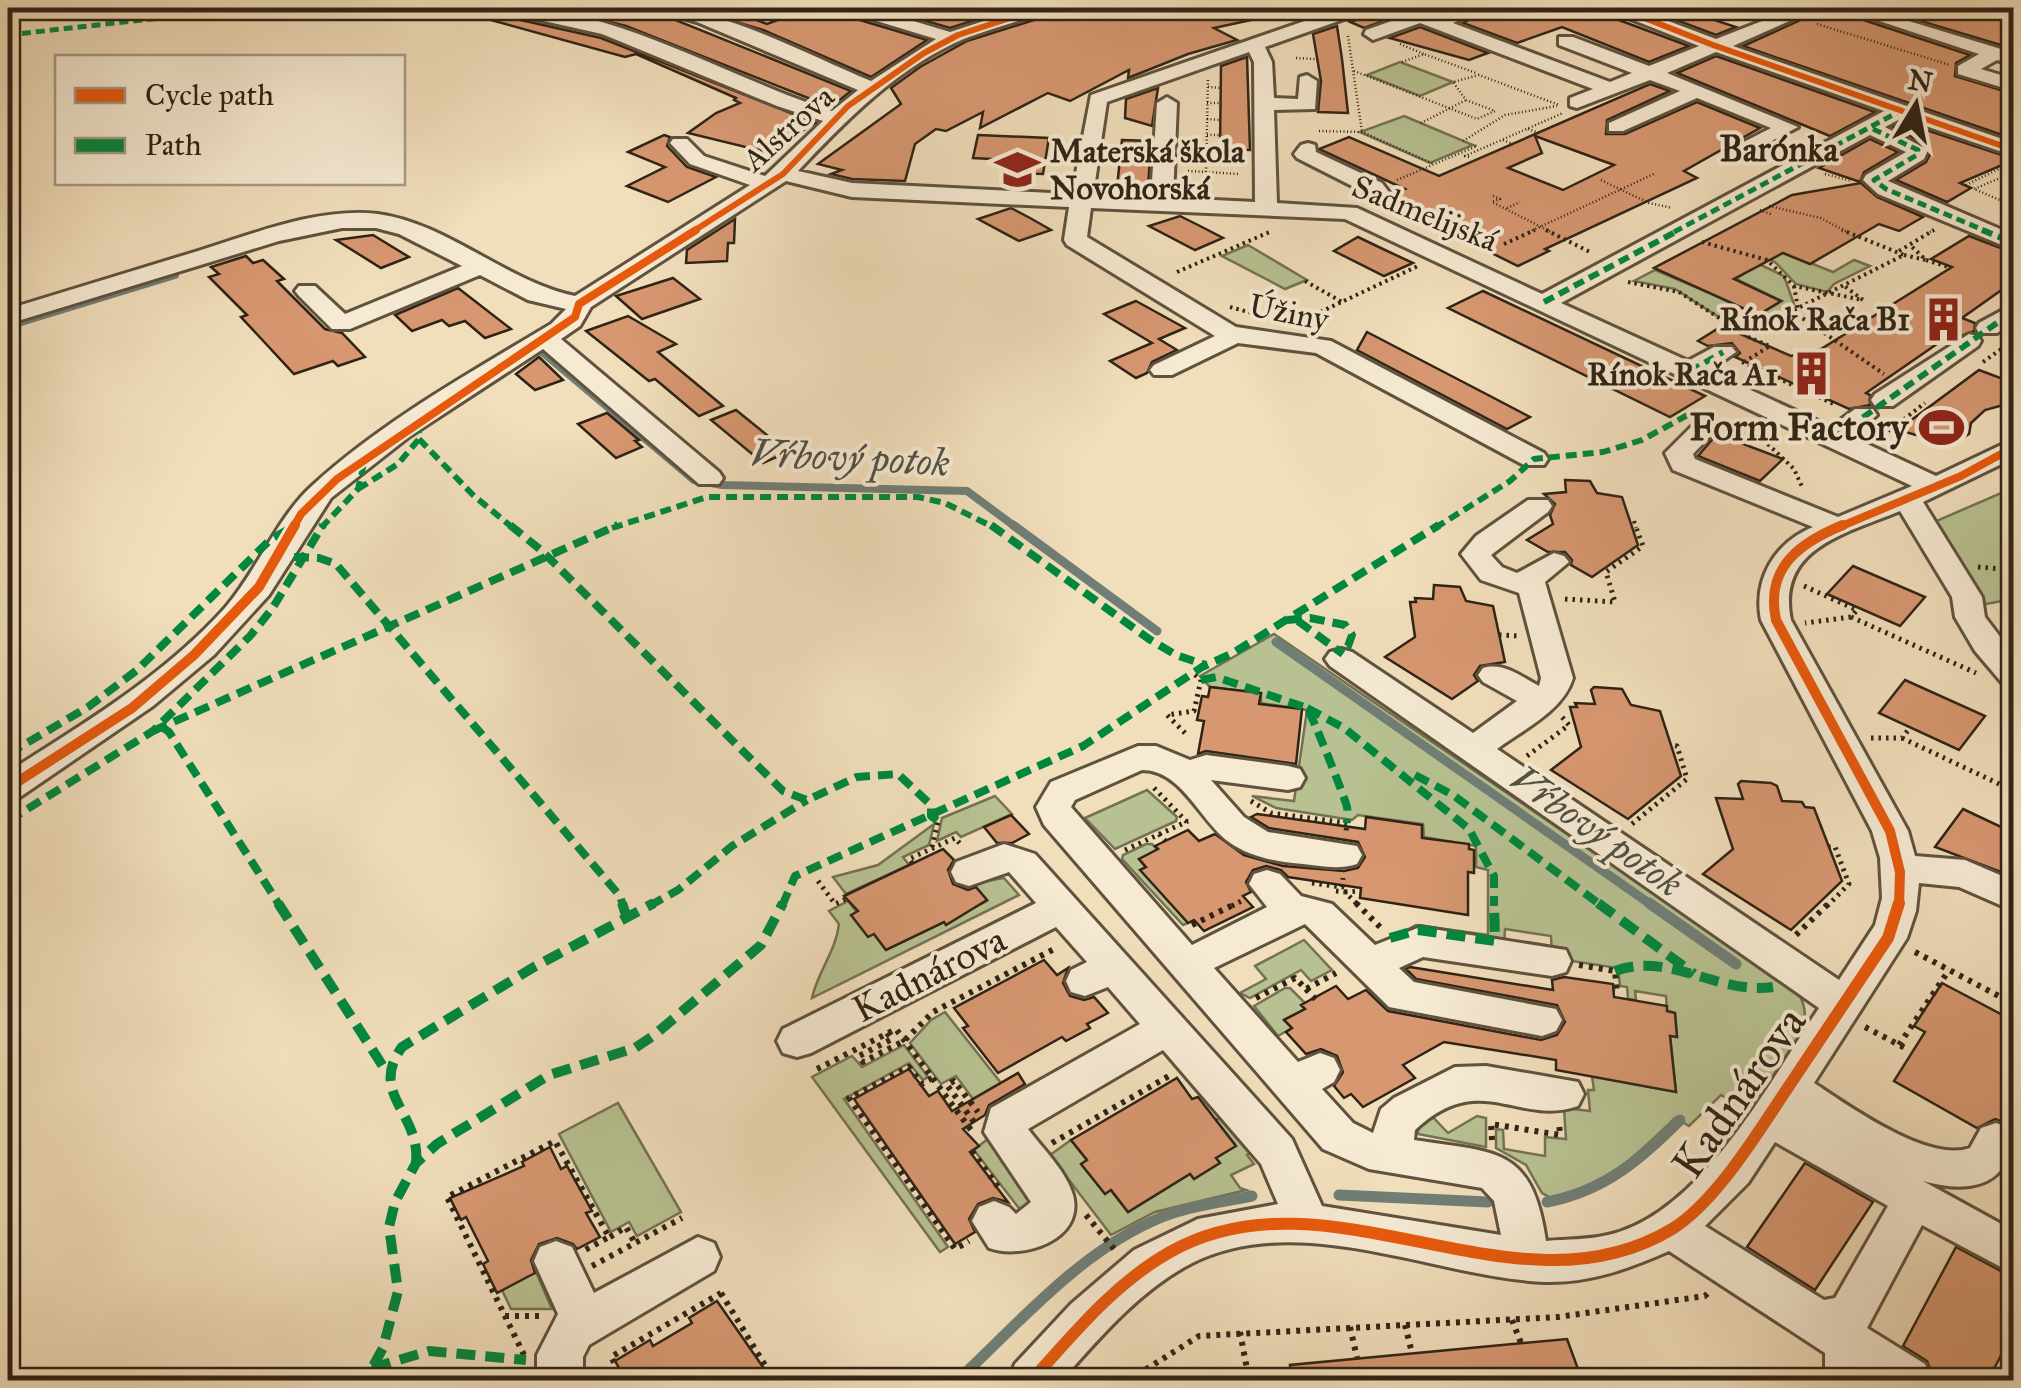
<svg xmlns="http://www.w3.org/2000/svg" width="2021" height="1388" viewBox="0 0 2021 1388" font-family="'IM FELL Great Primer',serif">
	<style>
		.green { fill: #b8c191; stroke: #737253; stroke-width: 2.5 }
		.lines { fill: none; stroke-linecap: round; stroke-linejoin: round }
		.stream-far2 { stroke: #6f7e76; stroke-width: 8 }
		.stream-far1 { stroke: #6f7e76; stroke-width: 9 }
		.stream { stroke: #6f7e76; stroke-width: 11 }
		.building { fill: #d79771; stroke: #2e2315; stroke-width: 2.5; fill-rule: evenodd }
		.minor-casing { stroke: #5f523e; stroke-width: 6 }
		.path-far3 { stroke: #2e2315; stroke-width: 2.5; stroke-dasharray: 1 2.5; stroke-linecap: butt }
		.path-far2 { stroke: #2e2315; stroke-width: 4; stroke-dasharray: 2.5 4; stroke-linecap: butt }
		.path-far1 { stroke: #2e2315; stroke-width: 5; stroke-dasharray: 2.5 5; stroke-linecap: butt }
		.path { stroke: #2e2315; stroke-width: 6; stroke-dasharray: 4 6; stroke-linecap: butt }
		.minor { fill: #f6ead3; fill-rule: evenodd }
		.quiet-far3 { stroke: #00873e; stroke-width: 5; stroke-dasharray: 9 5; stroke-linecap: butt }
		.quiet-far2 { stroke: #00873e; stroke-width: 6; stroke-dasharray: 11 6; stroke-linecap: butt }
		.quiet-far1 { stroke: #00873e; stroke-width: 8; stroke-dasharray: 15 8; stroke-linecap: butt }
		.quiet { stroke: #00873e; stroke-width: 10; stroke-dasharray: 19 10; stroke-linecap: butt }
		.cycleway-far3-casing { stroke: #f6ead3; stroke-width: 10 }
		.cycleway-far2-casing { stroke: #f6ead3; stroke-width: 12 }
		.cycleway-far1-casing { stroke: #f6ead3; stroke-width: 16 }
		.cycleway-casing { stroke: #f6ead3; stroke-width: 19 }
		.cycleway-far3 { stroke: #e8590c; stroke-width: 6 }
		.cycleway-far2 { stroke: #e8590c; stroke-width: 8 }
		.cycleway-far1 { stroke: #e8590c; stroke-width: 10 }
		.cycleway { stroke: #e8590c; stroke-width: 12 }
		.labels { text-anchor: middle; stroke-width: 8; stroke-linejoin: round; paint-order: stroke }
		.far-street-label { font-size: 32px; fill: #2e2315; stroke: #f6ead3 }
		.far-poi-label { font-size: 32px; font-weight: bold; fill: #2e2315; stroke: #f6ead3; text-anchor: end }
		.far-quarter-label { font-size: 35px; font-weight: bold; fill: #2e2315; stroke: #f6ead3 }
		.poi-label { font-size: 38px; font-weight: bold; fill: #2e2315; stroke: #f6ead3; text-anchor: end }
		.street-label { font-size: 38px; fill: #2e2315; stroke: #f6ead3 }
		.water-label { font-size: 40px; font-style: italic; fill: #4f5145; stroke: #f6ead3 }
		.near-street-label { font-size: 45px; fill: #2e2315; stroke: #f6ead3 }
	</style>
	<rect width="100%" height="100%" fill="#f1debb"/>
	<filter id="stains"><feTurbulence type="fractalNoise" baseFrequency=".002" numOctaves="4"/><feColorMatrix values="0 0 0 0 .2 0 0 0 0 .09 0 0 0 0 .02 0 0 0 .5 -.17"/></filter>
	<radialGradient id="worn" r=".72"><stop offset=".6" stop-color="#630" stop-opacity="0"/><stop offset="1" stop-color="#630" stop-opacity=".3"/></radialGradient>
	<g class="green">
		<path d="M1400,62L1453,82L1420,96L1367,75Z"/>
		<path d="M1404,116L1473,145L1430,163L1360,132Z"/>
		<path d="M1728,230L1833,272L1854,260L1870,266L1834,284L1827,292L1796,284L1776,263Z"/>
		<path d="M1248,245L1307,280L1285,289L1222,256Z"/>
		<path d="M1759,264L1784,276L1795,307L1746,327L1717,316L1675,289L1634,281L1655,270L1760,314L1782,301L1736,279Z"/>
		<path d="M2013,488V599L1980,605L1934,522Z"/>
		<path d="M1274,634L1797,991C1825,1031 1772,1079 1750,1111L1721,1095L1689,1126L1675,1118C1637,1155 1605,1188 1551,1198L1542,1193L1526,1165L1496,1148V1129L1503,1130L1504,1149L1545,1156V1137L1566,1139L1564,1108L1590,1111L1588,1090H1594L1592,1076L1676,1092L1670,1036H1677L1675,1013L1667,1011L1666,996L1635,991L1636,1000L1628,999L1627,987L1620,986L1618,968L1552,958L1551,936L1505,929L1504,945L1371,949L1416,925L1488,935V870L1476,867V846L1424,837L1423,824L1358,815L1352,820L1276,808L1252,796L1294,801L1307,710L1261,703V693L1210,687L1200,676Z"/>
		<path d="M1147,790L1177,817L1176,821L1115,849L1085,818Z"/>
		<path d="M995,796L1012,814L961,837L956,832L937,841L942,818Z"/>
		<path d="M934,824L929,845L903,857L909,865L846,894L833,877L878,865Z"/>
		<path d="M1146,844H1152L1158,850L1139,859L1188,923L1183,925L1122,859L1123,855Z"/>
		<path d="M981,875L987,881L1004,878L1019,895L812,998C818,971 836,951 839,924L829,911L848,901L886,950L987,901L970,881Z"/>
		<path d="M1304,940L1332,970L1311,981L1301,970L1250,998L1240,993L1266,979L1255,966Z"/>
		<path d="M1285,988H1290L1309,1007L1285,1019L1292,1028L1278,1036L1254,1006Z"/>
		<path d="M945,1012L1001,1083L973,1099L956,1076L941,1084L910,1043L931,1020Z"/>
		<path d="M904,1045L928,1077L923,1080L909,1063L844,1099L948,1247L940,1252L812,1077L852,1056L862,1067Z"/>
		<path d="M618,1103L681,1212L637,1236L629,1222L611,1232L559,1134Z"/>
		<path d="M1429,1113L1448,1133L1477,1116L1486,1118V1147L1418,1134V1127Z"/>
		<path d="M1217,1119H1227L1256,1149L1247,1155L1254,1164L1231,1175L1240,1188L1246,1190L1155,1212L1111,1235L1050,1155L1071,1140L1128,1212L1235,1146L1214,1121Z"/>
		<path d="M990,1137L1036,1196L1025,1216L974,1150Z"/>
		<path d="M536,1272L552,1309H511L502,1290Z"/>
	</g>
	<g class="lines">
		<g class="stream-far2">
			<path d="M8,326L175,275"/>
			<path d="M541,351L694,480L722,485L967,491L1017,528"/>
		</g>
		<g class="stream-far1">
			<path d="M1013,525L1157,631"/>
			<path d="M1276,642L1653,906"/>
		</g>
		<g class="stream">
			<path d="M1649,903L1736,964"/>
			<path d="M1339,1195L1488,1202"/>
			<path d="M1547,1202C1604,1191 1640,1160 1680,1120"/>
			<path d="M958,1380C1020,1322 1081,1250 1162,1217C1190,1206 1222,1202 1252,1196"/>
		</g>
	</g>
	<g class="building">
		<path d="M470,8H497L503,16L601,38L816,123L766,152L688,133L716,113L740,103L734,100L736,98L636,54L625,57L469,14Z"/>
		<path d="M552,8H646L851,91L831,107L626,26Z"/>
		<path d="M689,8H726L767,24L811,8H840L846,16L927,40L871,77L763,30Z"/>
		<path d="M881,8H1013L950,28Z"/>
		<path d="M1053,8H1264L1265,17L1214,28L1237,40L1188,54L1128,78L1129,70L1070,101L1048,93L980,128L983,112L946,131L936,129L915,144L905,181L852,179L831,174L842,170L818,164L901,104L891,88L920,67L967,41L1047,16Z"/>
		<path d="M1392,8H1419L1364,28L1350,22Z"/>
		<path d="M1490,8H1606L1600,13L1689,46L1649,62L1562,27L1517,43L1463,23Z"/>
		<path d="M1663,8H1678L1736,27L1716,35L1652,11Z"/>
		<path d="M1827,8L1970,55L1956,63L1955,76L2014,94V139L1743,46Z"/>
		<path d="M1877,8H1976L2014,18V49Z"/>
		<path d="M1337,26L1342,59L1348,113L1318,112L1321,81L1313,34Z"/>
		<path d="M1420,27L1488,53L1469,60L1390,38Z"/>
		<path d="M1716,56L1875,112L1830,136L1677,73Z"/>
		<path d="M1247,57L1250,150L1220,149L1221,66Z"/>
		<path d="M1650,84L1670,91L1607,120L1606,134H1625L1697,102L1760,128L1684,171L1697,178L1545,249L1549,251L1518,266L1390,203L1394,194L1405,189L1319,149L1349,137L1439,176ZM1535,136L1614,165L1563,190L1508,168L1542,153Z"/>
		<path d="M1158,88L1152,126L1125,118L1126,99Z"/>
		<path d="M1902,122L2014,159V160L1960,183L1971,188L1947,202L1896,180L1926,162L1931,152L1930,147L1893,127Z"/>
		<path d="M664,135L670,137L667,146L687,167L716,177L668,202L627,186L665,167L628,152Z"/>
		<path d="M978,135L1049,138L1043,174L1007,173L1010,160L973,158Z"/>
		<path d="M1870,139L1898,152L1864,172L1860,182L1819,168Z"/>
		<path d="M1122,140L1151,141L1148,188L1117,187Z"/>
		<path d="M1861,183L1877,197L1923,217L1899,231L1879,224L1810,264L1783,253L1734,279L1781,301L1758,315L1654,268L1792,195Z"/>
		<path d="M1011,208L1030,218L1051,230L1019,241L978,219Z"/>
		<path d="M1180,216L1200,226L1223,238L1195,250L1149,226Z"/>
		<path d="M735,219L734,243H728L727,261L686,263L687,250Z"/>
		<path d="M373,235L409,257L381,268L336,240Z"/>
		<path d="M1969,236L2014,253V293L2003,289L1962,318L1975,323L1974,331L1956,338L1950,335L1866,393L1870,395V405L1849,409L1735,357L1740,353L1732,343L1708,346L1698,341L1722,326L1791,356L1821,349L1952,267L1931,259Z"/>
		<path d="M1358,237L1385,250L1413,263L1384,276L1334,251Z"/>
		<path d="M246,256L253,263L263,260L284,279L277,281L325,329L342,333L365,357L338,366L333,361L294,374L241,317L247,315L209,277L219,274L211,267Z"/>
		<path d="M673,278L700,299L642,319L616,296Z"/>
		<path d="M458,288L511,329L485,338L465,321L449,326L442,320L412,331L395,315Z"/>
		<path d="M1483,291L1705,396L1670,417L1448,308Z"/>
		<path d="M1136,301L1185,328L1159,339L1177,350L1152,362L1147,373L1136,378L1110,361L1152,343L1104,314Z"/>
		<path d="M628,316L676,344L658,352L723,406L699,416L655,379L649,381L586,331Z"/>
		<path d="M1367,332L1490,396L1530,417L1507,429L1357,350Z"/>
		<path d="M539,357L563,380L535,390L516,374Z"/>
		<path d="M1979,370L2014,383V402L1985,410L1971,423L1969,434L1960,439L1945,443L1898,430Z"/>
		<path d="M736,410L788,452L763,463L711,420Z"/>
		<path d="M607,413L639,440L635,441L642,447L616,458L578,424Z"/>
		<path d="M1717,434L1783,459L1760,481L1698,456Z"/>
		<path d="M1565,480L1590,481L1597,493L1622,497L1638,545L1592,577L1571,565L1572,560L1565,552H1548L1527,540L1553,524L1550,515L1555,504L1544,494L1566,492Z"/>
		<path d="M1853,566L1925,597L1900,626L1827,594Z"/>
		<path d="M1434,585L1460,587L1466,601L1493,606L1505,662L1480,666L1474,675L1478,681L1452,699L1385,657L1415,637L1410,602H1416L1415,598L1433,599Z"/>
		<path d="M1905,680L1985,716L1959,750L1879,713Z"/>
		<path d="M1210,687L1261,693L1259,704L1302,709L1296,764L1206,751L1198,754L1204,721L1197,720L1202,696L1208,697Z"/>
		<path d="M1594,687L1622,689L1631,705L1660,711L1681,776L1628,819L1551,770L1581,747L1570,707H1577L1575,703L1595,704L1591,690Z"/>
		<path d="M1741,781L1771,783L1777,786L1782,801L1802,802L1805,807L1814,808L1842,881L1791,930L1703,874L1733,849L1716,798L1743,799L1738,784Z"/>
		<path d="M1963,809L2014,833V877L1935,847Z"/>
		<path d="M1257,814L1365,829L1366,817L1422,825V838L1469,844V849L1474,850V873L1468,872V915L1360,898L1361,888L1288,877L1281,870L1266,866L1253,870L1246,882L1251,892L1243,896L1253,907L1204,931L1194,920L1188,923L1140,870L1146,867L1139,859L1158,849L1155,846L1188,830L1199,841L1215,834L1244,855L1283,866L1344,871L1358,868L1365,857L1358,842L1269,828L1251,817Z"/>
		<path d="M1011,815L1029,834L1012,843H997L984,827Z"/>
		<path d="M943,849L954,860L948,870L953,884L968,890L976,887L987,900L946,925L944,922L886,950L874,934L868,937L851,915L858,911L844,896Z"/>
		<path d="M1044,960L1057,975L1068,968L1063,983L1070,996L1084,1000L1094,997L1108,1013L1087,1024L1090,1028L1066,1041L1062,1037L998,1073L963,1028L968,1026L954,1008Z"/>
		<path d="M1410,967L1553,990L1552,980L1564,977L1613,984L1614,997L1667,1006V1011L1675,1013L1677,1037L1670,1036L1676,1092L1556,1070V1060L1444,1042L1403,1065L1415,1078L1363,1107L1351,1094L1344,1098L1334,1086L1343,1072L1337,1056L1321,1049L1306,1054L1286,1032L1292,1028L1284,1020L1305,1009L1301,1005L1336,986L1348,999L1366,990L1388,1011L1541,1040L1557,1035L1565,1022L1557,1005L1416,979L1406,969Z"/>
		<path d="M1942,983L2014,1021V1126L1995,1119L1977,1128L1894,1081L1925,1032L1914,1026Z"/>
		<path d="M909,1069L929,1096L938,1091L952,1111L1018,1073L1025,1084L989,1105L985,1115L963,1129L979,1146L970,1152L1008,1202L993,1198L978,1204L969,1219L975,1232L955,1244L854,1099Z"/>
		<path d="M1177,1078L1192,1099L1198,1097L1236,1146L1216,1158L1220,1163L1194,1179L1190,1174L1128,1212L1111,1190L1105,1194L1081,1164L1087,1160L1071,1140Z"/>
		<path d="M550,1147L561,1169L567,1166L592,1211L586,1213L600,1237L577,1249L573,1244L557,1238L539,1244L531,1260L535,1273L497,1293L483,1264L488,1261L466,1217L461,1220L450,1198L524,1166L522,1162Z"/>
		<path d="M1805,1163L1873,1202L1815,1290L1747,1247Z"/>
		<path d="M1956,1247L2014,1278V1331L1988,1380H1934L1927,1361L1903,1346Z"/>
		<path d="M717,1301L772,1380H626L615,1361L650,1340L653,1346L692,1323L689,1318Z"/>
		<path d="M1567,1339L1582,1380H1291L1290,1365Z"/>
	</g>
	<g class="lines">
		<defs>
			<g id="minor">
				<path d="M501,8C604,1 732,80 832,111L858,90L697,22L650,8C716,4 808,55 871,81L936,39L847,12L844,8H870L950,32L1024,8H1049L1046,12C1020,21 992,28 966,38C899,66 846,120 798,171L852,183L1072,194L1091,95L1342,8H1367L1364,12L1265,47L1272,62L1274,98L1298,99L1300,77L1307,75L1317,81L1315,109L1274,110L1277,203L1357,208L1542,294L1884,111L1716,52L1667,73L1798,127L1741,157L1731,151L1734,147L1771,128L1697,98L1623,131H1609V123L1680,91L1650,80L1577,108L1570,106V98L1593,89L1420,23L1373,40L1364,34L1366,30L1429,8H1446V13L1462,8H1487L1453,23L1610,82L1632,73L1559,45V37H1573L1649,66L1699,46L1613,12L1610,8H1634L1716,39L1795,8H1819L1733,46L2014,143V156L1902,118L1885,127L1928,150L1924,159L1888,181L2014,235V250L1878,194L1863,180L1866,175L1906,152L1870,135L1561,303L1688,361L1714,347H1732L1736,352L1709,371L1831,427L1855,409H1873L1877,415L1852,437L1936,476L2014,439V458L1923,502L1982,597L1985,617L2014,655V686L2003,684L1975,651L1955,617L1952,597L1900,511C1848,533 1776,547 1791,620L1908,831L1915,856L1965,860L2014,881V911L1959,887L1919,883L1916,911L1907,938L1814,1083C1849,1106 1928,1163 1970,1148L1981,1128L1996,1123L2011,1128C2015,1140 2014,1148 2008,1159C1992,1192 1954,1190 1923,1181L2014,1231V1274L1922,1225L1867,1328L1925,1364L1931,1380H1825V1353L1669,1251C1628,1269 1590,1283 1545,1282C1434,1277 1300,1209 1192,1263C1140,1290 1100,1337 1062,1380H1009L1015,1364L1071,1304L1134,1250L1198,1219L1278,1204L1261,1164L1163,1050L1028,1129C1043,1149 1066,1171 1073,1195C1085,1240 1022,1260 989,1248L972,1221L979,1207L994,1201L1009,1207L1016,1214L1031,1202L984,1132L991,1108L1140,1024L1108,987L1085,996L1071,992L1066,981L1071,970L1087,962L1056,927L811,1053L797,1057L783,1053L777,1041L783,1029L1036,903L1009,872L969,886L956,882L951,872L956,862L1004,844L1035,854L1292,1139L1322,1206L1501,1235L1494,1201L1482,1188L1369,1169L1323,1149L1044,825L1036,807L1051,782L1138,746H1156L1190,760L1206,755L1288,766L1300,769L1305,778L1300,787L1288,790L1211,780L1244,817L1268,832L1357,846L1362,855L1357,864C1339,870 1321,866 1303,864C1278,862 1249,857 1229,842C1200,821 1182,770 1142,770L1075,800L1071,807L1192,945L1267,907L1249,884L1254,874L1267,870L1280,874L1301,896L1332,904L1375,945L1420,927L1566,950L1571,961L1566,972L1552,976L1423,957L1399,968L1414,982L1556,1009L1562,1020L1556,1031L1542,1036L1389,1007L1305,924L1214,968L1298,1062L1320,1053L1334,1058L1340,1070L1334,1082L1322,1089L1353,1123L1373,1133L1381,1109L1394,1098L1455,1067L1486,1066L1578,1082L1584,1094L1578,1106C1518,1127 1481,1068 1415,1130L1414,1140C1495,1153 1532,1145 1546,1241C1566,1239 1589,1240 1608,1235C1701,1214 1769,1082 1819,1008L1330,666L1325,659L1330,652L1341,649L1352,652L1473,733L1517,701L1483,682L1478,675L1483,668C1504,662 1520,676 1539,686L1541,678L1519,593L1481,580L1461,554L1476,536L1528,500H1548L1552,506L1548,512L1491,555L1502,567L1517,573L1554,553L1564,556L1569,562L1545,582L1573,678C1563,711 1524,729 1497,749L1839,980L1875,925L1882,898L1880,858L1872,831L1761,620C1753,580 1774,543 1813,527L1673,470L1665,453L1695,423H1713L1717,429L1693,454L1695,459L1838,517L1912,486L1345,219L1091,208L1087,237L1236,327L1331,341L1544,453L1548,459L1544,465H1524L1316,353L1238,343L1172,375H1154L1150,370L1154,365L1215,336L1067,245L1064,240L1069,207L852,197L786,181L591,307L580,326L561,339L719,472L723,478L719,484H699L543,349L410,436L331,498L269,595L214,655L153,706L20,797L8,800V772C83,724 164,676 225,608C258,570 277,517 313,485C383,421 470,373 551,324L566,309L528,300L480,275L350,329H332L299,296L295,291L299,286H315L345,314L462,266L399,234L376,228H342L279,241L8,324V309C71,290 135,270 198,251C253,234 319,207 378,214C449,224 505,281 575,296L750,185L690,164L670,143L673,139H687L704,156L765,176L823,121L777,106L602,34L504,12ZM1249,52L1254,62L1255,202L1173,198L1177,103L1167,97L1157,103L1151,197L1093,195L1107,102ZM1775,1142L1888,1206L1835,1298L1824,1300L1705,1226L1748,1183Z"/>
				<path d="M1840,8H1866L2014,53V65L1997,60L1981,69L2014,79V91L1958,74V66L1979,54Z"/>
				<path d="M1308,143L1315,145L1316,152L1382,183L1391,195L1388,200H1372L1366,193L1297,158L1294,154L1301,145Z"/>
				<path d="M2014,304V322L1997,333H1979L1976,328L1979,323Z"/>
				<path d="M1969,334L1978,336L1981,341L1978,346L1893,406H1875L1871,400L1875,394Z"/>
				<path d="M698,1237L714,1243L720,1257L714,1271L589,1345L583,1357V1380H537V1355L558,1314L534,1261L540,1247L556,1241L572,1247L594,1293Z"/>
			</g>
		</defs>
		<use href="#minor" class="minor-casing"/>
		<g class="path-far3">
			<path d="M1926,14L1939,8"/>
			<path d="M1817,24L1950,65"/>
			<path d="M1348,36L1362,132"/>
			<path d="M1400,44L1424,54"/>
			<path d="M1296,58L1315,59"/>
			<path d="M1402,62L1424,54L1476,73"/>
			<path d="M1354,71L1477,119L1495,111L1466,100L1453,82L1479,75L1559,105"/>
			<path d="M1208,87L1221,88"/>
			<path d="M1207,103H1221"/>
			<path d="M1207,119L1220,120"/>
			<path d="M1421,123L1466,100"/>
			<path d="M1528,129L1539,133"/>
			<path d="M1319,131L1362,132L1434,164"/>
			<path d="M1207,135H1220"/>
			<path d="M1503,140L1513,144"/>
			<path d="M1463,141L1505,115L1557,106"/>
			<path d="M1469,157L1465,156L1563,113"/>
			<path d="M1188,171L1240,174"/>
			<path d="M1206,172L1208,78"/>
			<path d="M2014,172L1974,189L2014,206"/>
			<path d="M1825,174L1852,181"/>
			<path d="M1397,180L1477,146L1473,145"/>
			<path d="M1601,180L1649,203L1672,208"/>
			<path d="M1966,185L2005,166"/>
			<path d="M1493,196L1500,199L1492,202L1551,232"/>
			<path d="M1769,206L1821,218L1847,232"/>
			<path d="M1507,208L1520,202"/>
			<path d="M1760,210L1773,215"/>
			<path d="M1529,232L1656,173"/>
			<path d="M1930,232L1934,230"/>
		</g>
		<g class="path-far2">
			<path d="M1546,230L1590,252"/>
			<path d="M1702,242L1767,260L1794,286L1863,300L1843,285"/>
			<path d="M1504,244L1535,230"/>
			<path d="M1899,251L1934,230"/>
			<path d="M1904,255L1926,260L1910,245"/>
			<path d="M1926,260L1948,267"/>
			<path d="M1177,272L1272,231"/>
			<path d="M1305,281L1342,302"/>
			<path d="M1628,282L1679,292L1727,323L1754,330L1904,255L1842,230"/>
			<path d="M1794,286L1798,309"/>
			<path d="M1230,307L1263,316"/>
			<path d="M1792,311L1884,374"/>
			<path d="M1297,323L1418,266"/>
			<path d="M1742,362L1836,405"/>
			<path d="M1744,362L1770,346L1746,336"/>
			<path d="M1983,362L2007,345"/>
			<path d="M1749,426L1794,469L1803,489"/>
			<path d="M1883,435L1925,403"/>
			<path d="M1634,521L1636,528"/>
		</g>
		<g class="path-far1">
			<path d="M1978,567L2014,570"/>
			<path d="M1804,586L1857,610L1851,617L1805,623"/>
			<path d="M1565,599L1615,602L1606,572L1643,546L1635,525"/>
			<path d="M1851,617L1976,673"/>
			<path d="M1499,635L1520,636"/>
			<path d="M1185,733L1167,715L1194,711L1201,680L1193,673"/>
			<path d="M1871,738H1902L1909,729"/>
			<path d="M1902,738L2014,791"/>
			<path d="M1527,756L1569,725L1562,717"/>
			<path d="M1154,788L1187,822"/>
			<path d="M1251,801L1271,813L1347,823L1346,832"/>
			<path d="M1632,824L1687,779L1677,746L1671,745"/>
			<path d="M1159,834L1169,845"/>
			<path d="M932,847L938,821"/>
			<path d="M1125,850L1188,821"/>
			<path d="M912,863L909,859L955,838L962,846"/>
			<path d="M818,881L835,904L846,899"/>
			<path d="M1312,883L1342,887L1343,878"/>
			<path d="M1336,891L1345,892L1359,906"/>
			<path d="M1345,892L1361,891"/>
			<path d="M1232,906L1245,899"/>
			<path d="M1827,906L1849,884L1835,847H1829"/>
		</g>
		<g class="path">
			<path d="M1356,903L1380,927"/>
			<path d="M1192,925L1237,903"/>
			<path d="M1796,935L1829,903"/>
			<path d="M1915,952L2014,1004"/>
			<path d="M1579,965L1615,971L1617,992L1614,991"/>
			<path d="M1306,989L1318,1002"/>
			<path d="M1256,998L1295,978L1306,989L1336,973"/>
			<path d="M1865,1027L1909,1050"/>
			<path d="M887,1033L892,1039L859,1056L863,1062L904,1041L933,1012L1056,948"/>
			<path d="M1899,1045L1949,970"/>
			<path d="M817,1069L896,1029L971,1130L968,1132"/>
			<path d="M932,1078L922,1084L909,1067L849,1098L955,1249L969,1241"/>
			<path d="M974,1122L947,1085L954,1081L978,1112"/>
			<path d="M1492,1140L1491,1124L1560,1135L1559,1121"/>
			<path d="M1052,1143L1169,1076"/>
			<path d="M972,1151L1001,1191"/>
			<path d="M1086,1215L1114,1249"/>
			<path d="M610,1237L626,1227L635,1243"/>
			<path d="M592,1266L682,1218"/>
			<path d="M721,1293L774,1380"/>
			<path d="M505,1316H542"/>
			<path d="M1512,1320L1521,1343"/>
			<path d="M1405,1325L1412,1353"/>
			<path d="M1350,1327L1357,1358"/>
			<path d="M1240,1332L1247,1369"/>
			<path d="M524,1355L447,1197L555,1141L609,1237L585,1250"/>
			<path d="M624,1380L611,1357L721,1293"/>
			<path d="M1129,1380L1199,1336L1558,1317L1705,1296L1710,1291"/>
		</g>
		<use href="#minor" class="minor"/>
		<g class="quiet-far3">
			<path d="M8,35L249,8"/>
			<path d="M1873,129L1918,150L1917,155L1874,180L1886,189L1988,232"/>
			<path d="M1674,232L1902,110"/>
		</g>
		<g class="quiet-far2">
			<path d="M1982,230L2014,243"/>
			<path d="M1544,302L1679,230"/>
			<path d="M1690,371L1723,352"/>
			<path d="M419,422V439L473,495L513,528"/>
			<path d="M1835,437L2014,311"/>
			<path d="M358,489L398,464L419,439"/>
			<path d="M321,528L358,489L365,459"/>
			<path d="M612,528L707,497H918L945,503L995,528"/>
			<path d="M1435,528L1510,481L1534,459L1603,452L1642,440L1695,411"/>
		</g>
		<g class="quiet-far1">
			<path d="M510,525L542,551L783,791L807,800L857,777L898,774L931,805V816L938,821"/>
			<path d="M991,525L1149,639L1176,655L1206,665"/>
			<path d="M294,557L319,558L336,564L620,896L623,906"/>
			<path d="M1287,620L1310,618L1345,625L1352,635L1348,646L1339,651L1343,654"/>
			<path d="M1298,621L1339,651"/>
			<path d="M1201,680L1216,677L1307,708C1312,715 1344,795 1347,807C1348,812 1347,818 1347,823"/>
			<path d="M1307,708L1344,728L1469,829L1494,876V906"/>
			<path d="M162,727L169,732L280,906"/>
			<path d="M153,731L618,525"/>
			<path d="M8,754L88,707L137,670L270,540L287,530"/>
			<path d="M1415,775L1453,795L1602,906"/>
			<path d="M8,821L153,731L250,636L272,609L323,525"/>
			<path d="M649,906L678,890L732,846L807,800"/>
			<path d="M782,906L795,876L1083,746L1202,667L1233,653L1439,525"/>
		</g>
		<g class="quiet">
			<path d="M278,903L386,1071"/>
			<path d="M622,903L627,918"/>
			<path d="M1598,903L1694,974"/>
			<path d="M1390,938L1418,930L1495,941L1494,903"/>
			<path d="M1615,971C1668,951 1719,995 1773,987"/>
			<path d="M416,1163C421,1113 368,1094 402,1047L534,967L654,903"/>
			<path d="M372,1368L429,1351L526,1360"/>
			<path d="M349,1380L372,1368L383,1348L398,1291L389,1227L395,1202L416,1163L437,1144L549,1075L635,1048L653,1036L761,945L783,903"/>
		</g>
		<defs>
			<g id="cycleway-far3">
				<path d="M1619,8L1713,45L2014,150"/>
				<path d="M692,232L783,174L848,106L924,53L958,35L1040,8"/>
			</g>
			<g id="cycleway-far2">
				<path d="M293,528L301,514L337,479L575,317L579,304L696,230"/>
				<path d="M1837,528L1961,476L2014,447"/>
			</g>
			<g id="cycleway-far1">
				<path d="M1843,525C1799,543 1765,568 1776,620L1890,831L1900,872L1899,906"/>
				<path d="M8,788L132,708L194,655L259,587L295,525"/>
			</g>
			<path id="cycleway" d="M1032,1380C1074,1333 1115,1283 1170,1252C1330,1162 1515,1324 1672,1229C1716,1202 1758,1132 1787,1089C1821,1039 1854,988 1888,938L1899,903"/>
		</defs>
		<use href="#cycleway-far3" class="cycleway-far3-casing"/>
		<use href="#cycleway-far2" class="cycleway-far2-casing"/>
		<use href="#cycleway-far1" class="cycleway-far1-casing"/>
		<use href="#cycleway" class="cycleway-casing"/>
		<use href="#cycleway-far3" class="cycleway-far3"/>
		<use href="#cycleway-far2" class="cycleway-far2"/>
		<use href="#cycleway-far1" class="cycleway-far1"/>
		<use href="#cycleway" class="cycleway"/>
	</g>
	<defs>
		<symbol id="school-bare" viewBox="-9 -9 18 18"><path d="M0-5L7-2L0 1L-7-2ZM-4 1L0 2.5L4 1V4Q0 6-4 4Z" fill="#8f2418" stroke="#f6ead3" stroke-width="2.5" paint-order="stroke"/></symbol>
		<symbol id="building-bare" viewBox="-9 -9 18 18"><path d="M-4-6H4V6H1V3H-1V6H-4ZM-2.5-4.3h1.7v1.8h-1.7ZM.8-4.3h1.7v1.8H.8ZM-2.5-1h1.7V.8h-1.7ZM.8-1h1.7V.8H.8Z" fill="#8f2418" stroke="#f6ead3" stroke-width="2.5" paint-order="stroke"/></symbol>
		<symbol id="stadium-bare" viewBox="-9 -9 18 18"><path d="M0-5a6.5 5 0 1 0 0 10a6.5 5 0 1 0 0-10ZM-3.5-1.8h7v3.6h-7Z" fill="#8f2418" stroke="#f6ead3" stroke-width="2.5" paint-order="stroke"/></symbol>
	</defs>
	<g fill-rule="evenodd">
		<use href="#school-bare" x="986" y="138" width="63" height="63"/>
		<use href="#building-bare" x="1912" y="288" width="63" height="63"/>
		<use href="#building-bare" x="1780" y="342" width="63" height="63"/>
		<use href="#stadium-bare" x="1910" y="396" width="63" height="63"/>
	</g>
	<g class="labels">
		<g class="far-street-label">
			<text transform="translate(788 128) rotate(-42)" y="11">Alstrova</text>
			<text transform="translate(1425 213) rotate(22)" y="11">Sadmelijská</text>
			<text transform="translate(1289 312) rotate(11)" y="11">Úžiny</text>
		</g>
		<g class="far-poi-label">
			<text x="1050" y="162" text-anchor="start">Materská škola<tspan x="1050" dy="37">Novohorská</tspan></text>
			<text x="1910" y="330">Rínok Rača B1</text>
			<text x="1778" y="385">Rínok Rača A1</text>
		</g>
		<g class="far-quarter-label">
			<text x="1779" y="161">Barónka</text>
		</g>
		<g class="poi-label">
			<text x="1908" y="440">Form Factory</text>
		</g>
		<g class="street-label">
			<text transform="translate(929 974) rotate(-27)" y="13">Kadnárova</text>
		</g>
		<g class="water-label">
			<text transform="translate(850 457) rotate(3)" y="14">Vŕbový potok</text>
			<text transform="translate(1597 830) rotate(35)" y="14">Vŕbový potok</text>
		</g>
		<g class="near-street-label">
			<text transform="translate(1738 1092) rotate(-55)" y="16">Kadnárova</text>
		</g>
	</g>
	<rect width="2021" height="1388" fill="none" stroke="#f1debb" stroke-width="40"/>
	<rect x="10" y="10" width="2001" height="1368" fill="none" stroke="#2e2315" stroke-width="5"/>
	<rect x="20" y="20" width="1981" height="1348" fill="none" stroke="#2e2315" stroke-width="2.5"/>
	<rect x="55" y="55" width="350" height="130" fill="#f6ead3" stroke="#a69a87" stroke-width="2.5"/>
	<rect x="75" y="88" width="50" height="15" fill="#e8590c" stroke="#a69a87" stroke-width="2.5"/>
	<text x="145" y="105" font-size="30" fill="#2e2315">Cycle path</text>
	<rect x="75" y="138" width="50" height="15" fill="#00873e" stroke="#a69a87" stroke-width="2.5"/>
	<text x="145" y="155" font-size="30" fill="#2e2315">Path</text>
	<g transform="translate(1916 105) rotate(10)" stroke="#f6ead3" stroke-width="8" paint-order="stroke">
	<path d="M0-8L18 38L0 25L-18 38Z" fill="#2e2315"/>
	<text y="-15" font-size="28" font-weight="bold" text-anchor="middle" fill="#2e2315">N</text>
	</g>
	<rect width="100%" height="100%" filter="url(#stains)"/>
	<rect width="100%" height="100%" fill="url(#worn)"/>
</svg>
